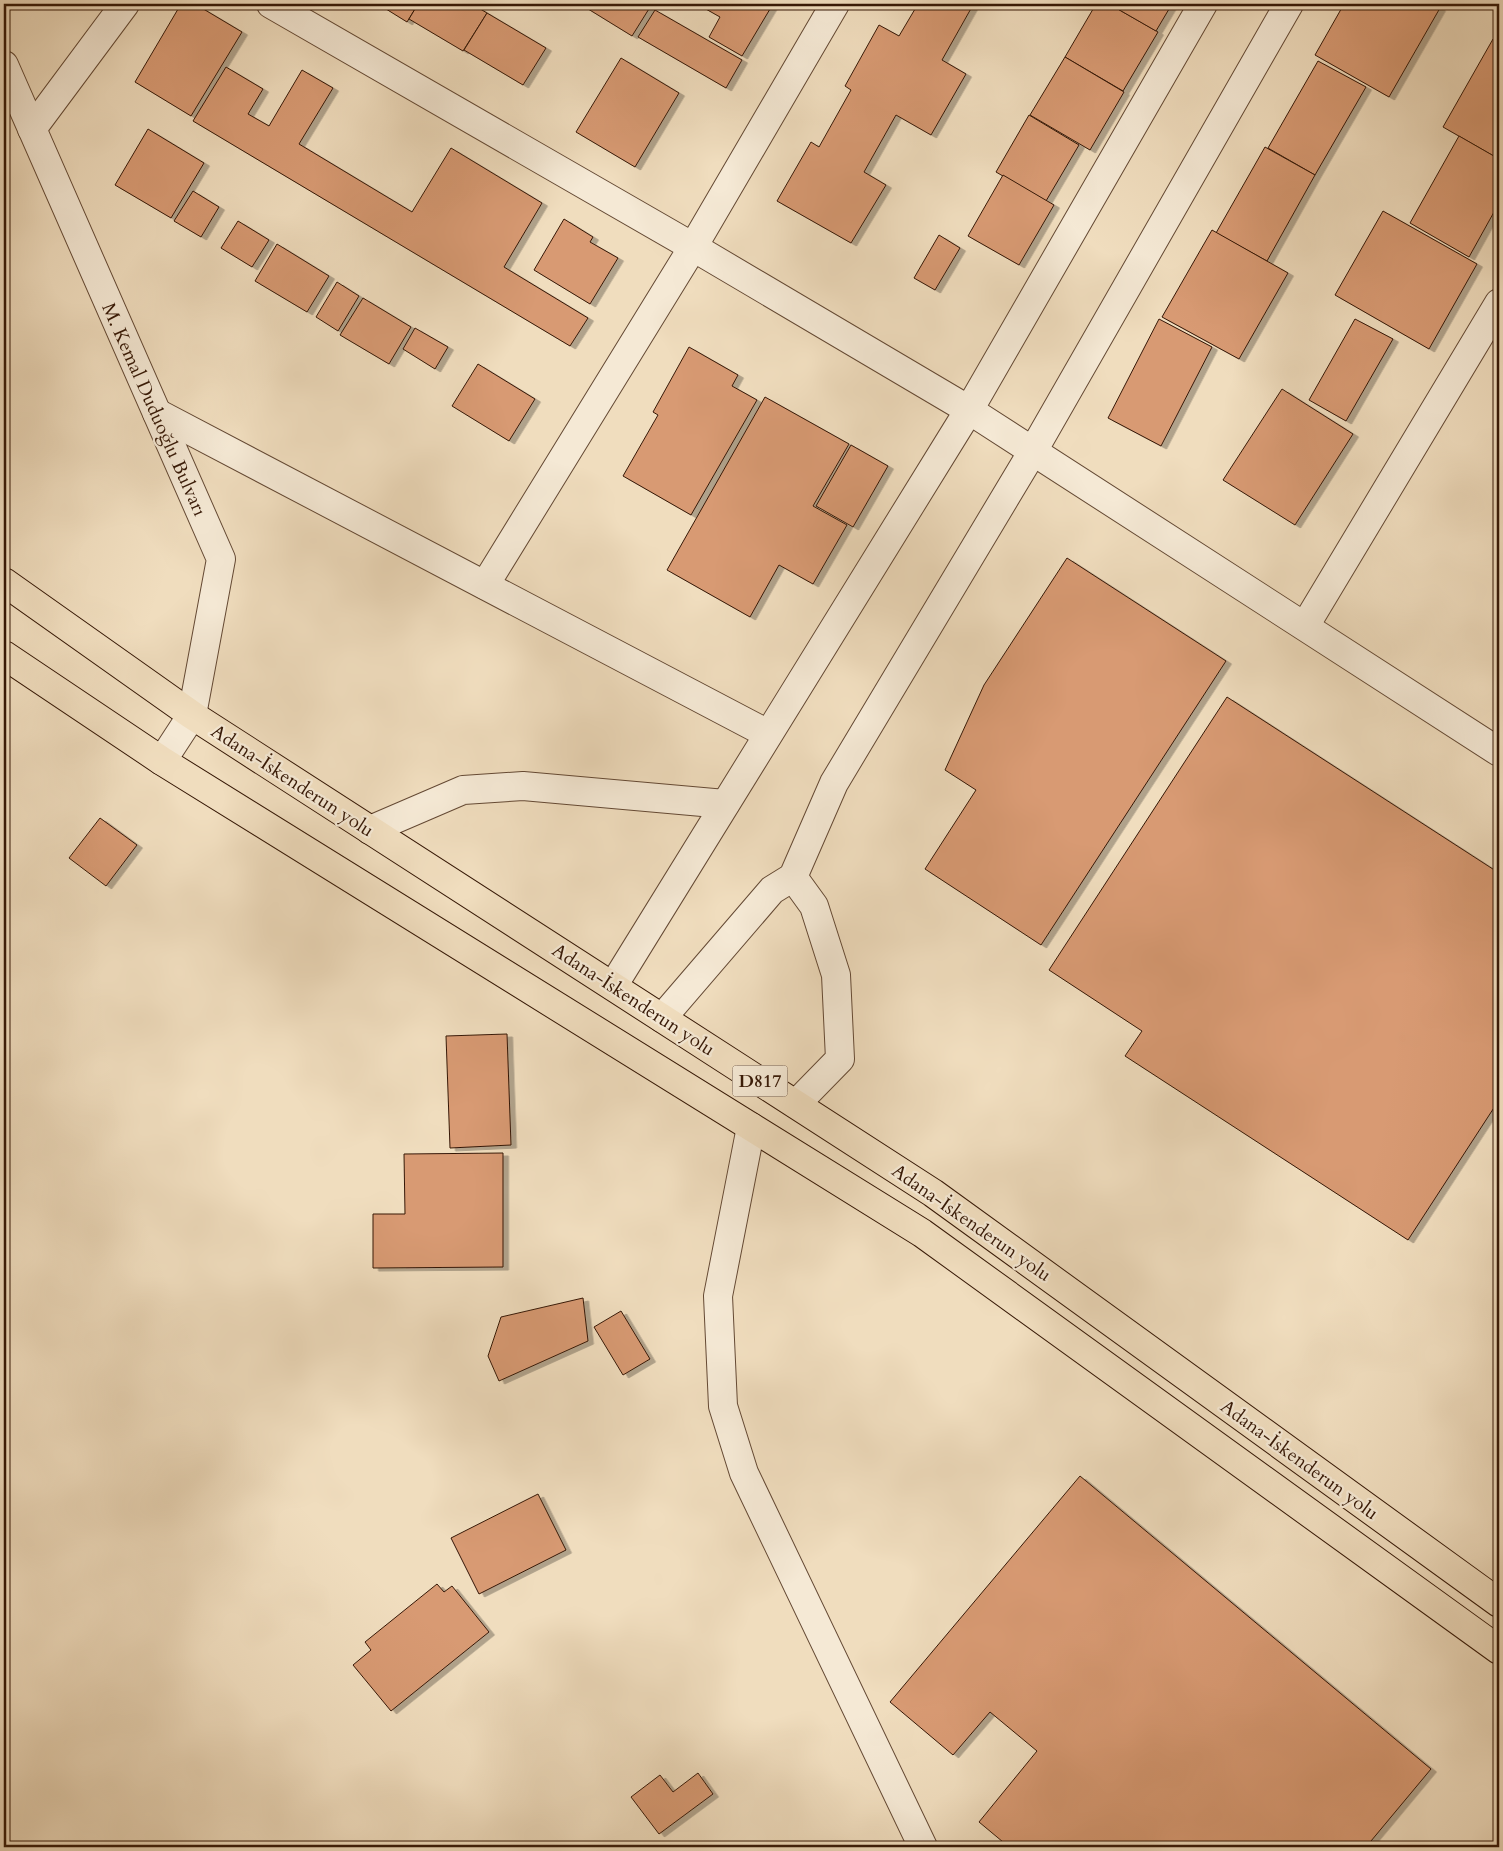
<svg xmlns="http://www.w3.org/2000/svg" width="1503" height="1851" viewBox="0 0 1503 1851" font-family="Cardo,serif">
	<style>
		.building { fill: #d89a73; stroke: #361806; filter: url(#shadow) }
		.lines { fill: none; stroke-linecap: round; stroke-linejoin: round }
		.minor-casing { stroke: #644934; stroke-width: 30 }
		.highway-casing { stroke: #361806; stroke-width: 30 }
		.minor { stroke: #f5e9d5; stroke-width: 28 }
		.highway { stroke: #f0ddbe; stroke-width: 28 }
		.labels { text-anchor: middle; stroke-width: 4.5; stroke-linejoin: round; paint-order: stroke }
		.shield { fill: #f5e9d5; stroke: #6f5744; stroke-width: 1 }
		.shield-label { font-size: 18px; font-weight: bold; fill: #361806 }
		.street-label { font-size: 19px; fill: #361806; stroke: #f5e9d5 }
	</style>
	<defs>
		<filter id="shadow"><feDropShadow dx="5.5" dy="3" stdDeviation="0" flood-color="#0004"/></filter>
	</defs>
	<rect width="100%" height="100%" fill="#f0ddbe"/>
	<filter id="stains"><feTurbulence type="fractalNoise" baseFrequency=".004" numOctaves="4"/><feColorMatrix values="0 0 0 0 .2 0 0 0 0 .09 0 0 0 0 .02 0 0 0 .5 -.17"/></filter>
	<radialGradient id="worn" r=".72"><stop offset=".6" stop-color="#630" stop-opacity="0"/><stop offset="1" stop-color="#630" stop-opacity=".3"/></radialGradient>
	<g class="building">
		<path d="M181,4H195L242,32L191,116L135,82Z"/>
		<path d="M378,4H418L407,22Z"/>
		<path d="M418,4H472L487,13L463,51L409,19Z"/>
		<path d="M580,4H652L632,36Z"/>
		<path d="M697,4H773L742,56L709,37L720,17Z"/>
		<path d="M918,4L973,5L942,60L966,74L931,135L896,115L864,172L886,185L851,243L777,201L811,142L819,147L851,90L845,86L879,25L899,36Z"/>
		<path d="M1096,4H1109L1158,32L1123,91L1065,57Z"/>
		<path d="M1109,4H1172L1156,31Z"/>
		<path d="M1344,4H1432L1440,8L1389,97L1315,55Z"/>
		<path d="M655,10L742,60L726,88L638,37Z"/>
		<path d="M487,13L546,48L523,85L464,50Z"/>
		<path d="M1493,39L1499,43V159L1443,127Z"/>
		<path d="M1065,57L1124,92L1090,150L1030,115Z"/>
		<path d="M621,58L679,93L635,167L576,132Z"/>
		<path d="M1318,61L1366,87L1315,175L1268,148Z"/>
		<path d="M226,67L263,89L248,114L269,126L302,70L333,88L299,144L412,212L451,148L542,203L504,267L588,318L570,346L193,121Z"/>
		<path d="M1029,115L1079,145L1046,201L996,172Z"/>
		<path d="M148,129L204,163L171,218L115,185Z"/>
		<path d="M1459,136L1499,159V203L1469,257L1410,223Z"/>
		<path d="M1265,147L1315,175L1267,261L1216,233Z"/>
		<path d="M1003,175L1054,205L1019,265L968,236Z"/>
		<path d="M193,191L219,207L201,237L174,221Z"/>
		<path d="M1383,211L1477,264L1429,349L1335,295Z"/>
		<path d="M564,219L593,237L590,242L618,258L590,304L534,270Z"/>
		<path d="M238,221L269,240L252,267L221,248Z"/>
		<path d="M1212,230L1288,273L1239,359L1162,317Z"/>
		<path d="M939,235L960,248L935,290L914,278Z"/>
		<path d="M277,244L329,276L307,312L255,281Z"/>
		<path d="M337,282L359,296L338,331L316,317Z"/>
		<path d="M363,298L411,327L389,364L340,335Z"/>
		<path d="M1159,319L1212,347L1161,446L1108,418Z"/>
		<path d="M1355,319L1393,339L1346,421L1309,400Z"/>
		<path d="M415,328L448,347L435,369L403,349Z"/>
		<path d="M689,347L738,375L732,386L757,400L691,515L623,476L658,415L653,412Z"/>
		<path d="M478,364L535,399L509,441L452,406Z"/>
		<path d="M1282,389L1353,434L1295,525L1223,480Z"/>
		<path d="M765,397L849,444L813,506L847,525L813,584L779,565L750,617L667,570Z"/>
		<path d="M851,445L888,466L853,527L816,506Z"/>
		<path d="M1067,558L1226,661L1041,945L925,869L976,790L945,770L984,685Z"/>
		<path d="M1227,697L1499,873V1100L1408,1240L1125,1056L1142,1031L1049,970Z"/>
		<path d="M100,818L137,845L106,886L69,858Z"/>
		<path d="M507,1034L511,1145L450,1148L446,1036Z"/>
		<path d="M503,1153V1267L373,1268V1214H405L404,1154Z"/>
		<path d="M583,1298L588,1341L499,1381L488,1356L501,1317Z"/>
		<path d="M621,1311L650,1359L623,1375L594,1327Z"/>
		<path d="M1080,1476L1431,1769L1366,1847H1009L979,1822L1037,1751L990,1712L953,1755L890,1702Z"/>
		<path d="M538,1494L566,1550L479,1594L451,1538Z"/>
		<path d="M437,1584L444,1592L452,1586L489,1632L391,1711L353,1665L371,1650L365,1642Z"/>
		<path d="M698,1773L713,1794L659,1834L631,1797L660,1775L673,1792Z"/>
	</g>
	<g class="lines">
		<defs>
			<g id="minor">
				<path d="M271,4L693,247L969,410L1499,752"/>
				<path d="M4,65L221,559L192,715L162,761"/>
				<path d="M32,129L125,4"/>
				<path d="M157,413L768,734"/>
				<path d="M485,585L693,247L835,4"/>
				<path d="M1305,626L1499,303"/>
				<path d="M370,830L463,790L523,786L725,804"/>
				<path d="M793,877L814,906L836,975L840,1059L796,1104"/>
				<path d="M613,986L969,410L1203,4"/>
				<path d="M662,1018L772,890L793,877L834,783L1033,451L1289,4"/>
				<path d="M751,1127L718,1296L723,1406L744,1473L923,1847"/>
			</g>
			<g id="highway">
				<path d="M4,582L192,715L933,1193L1499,1603"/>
				<path d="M4,655L162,761L922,1233L1499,1650"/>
			</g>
		</defs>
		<use href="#minor" class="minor-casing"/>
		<use href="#highway" class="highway-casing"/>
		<use href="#minor" class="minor"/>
		<use href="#highway" class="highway"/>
	</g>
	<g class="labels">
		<rect class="shield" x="732.5" y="1065.5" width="55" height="31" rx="4"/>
		<g class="shield-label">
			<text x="760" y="1087">D817</text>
		</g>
		<g class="street-label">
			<text transform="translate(155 409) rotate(66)" y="7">M. Kemal Duduoğlu Bulvarı</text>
			<text transform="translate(293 780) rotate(33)" y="7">Adana-İskenderun yolu</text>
			<text transform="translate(634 999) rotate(33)" y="7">Adana-İskenderun yolu</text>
			<text transform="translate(972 1222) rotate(35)" y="7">Adana-İskenderun yolu</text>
			<text transform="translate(1300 1459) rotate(36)" y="7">Adana-İskenderun yolu</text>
		</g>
	</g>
	<rect width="1503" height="1851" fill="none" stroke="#f0ddbe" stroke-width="20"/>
	<rect x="5" y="5" width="1493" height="1841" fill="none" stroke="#361806" stroke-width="2.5"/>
	<rect x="10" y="10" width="1483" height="1831" fill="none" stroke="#361806"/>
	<rect width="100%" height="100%" filter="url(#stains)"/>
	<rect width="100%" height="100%" fill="url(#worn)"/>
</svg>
